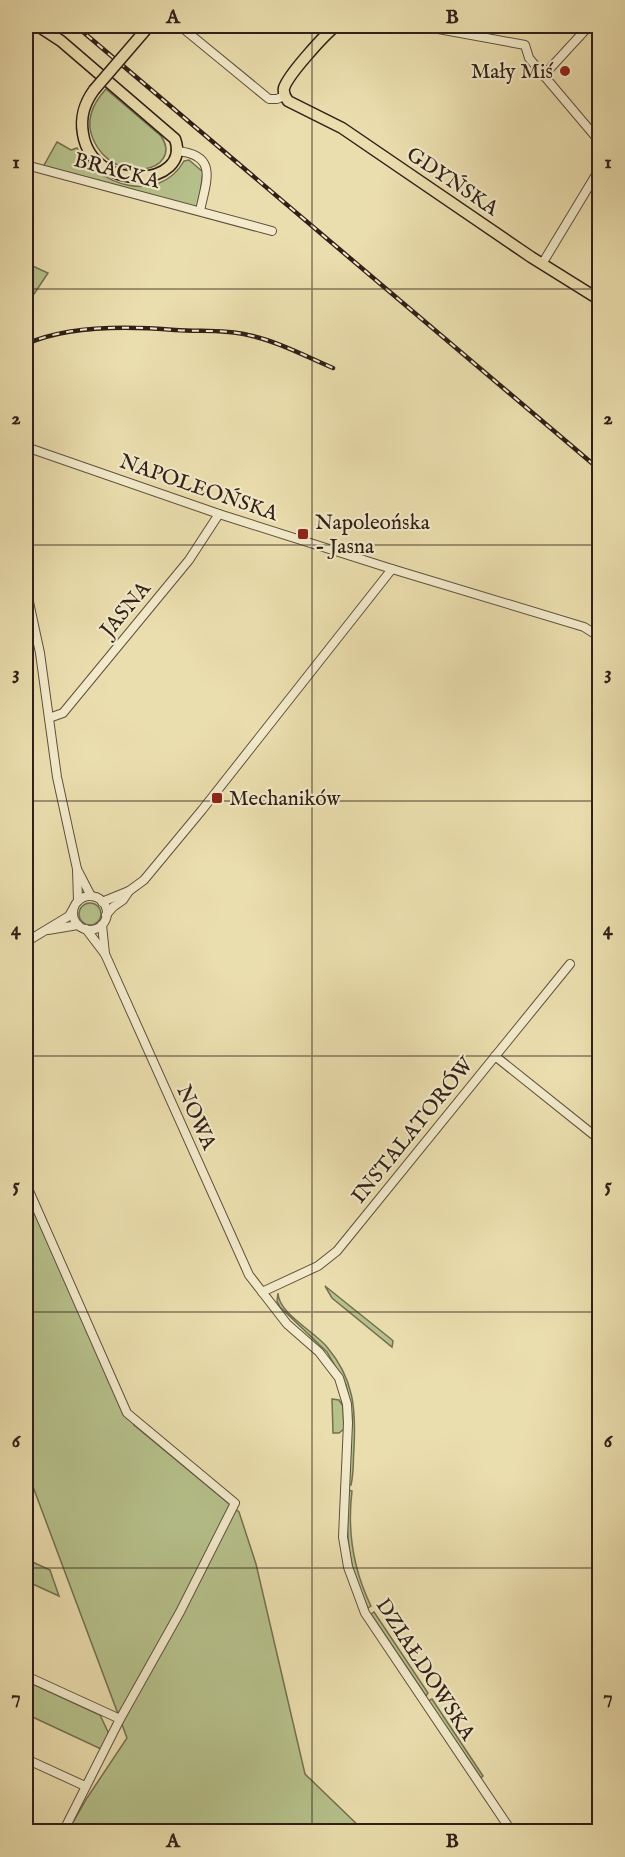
<svg xmlns="http://www.w3.org/2000/svg" width="625" height="1857" viewBox="0 0 625 1857" font-family="'IM FELL English',serif">
	<style>
		.green { fill: #b6c18b; stroke: #737052; stroke-width: 1.5 }
		.lines { fill: none; stroke-linecap: round; stroke-linejoin: round }
		.minor-casing { stroke: #5f503e; stroke-width: 10 }
		.major-casing { stroke: #302018; stroke-width: 13 }
		.minor { stroke: #f2eaca; stroke-width: 8 }
		.major { stroke: #ebdeae; stroke-width: 10 }
		.rail-casing { stroke: #302018; stroke-width: 4.5 }
		.rail { stroke: #f2eaca; stroke-width: 2; stroke-dasharray: 7; stroke-linecap: butt }
		.major-bridge-casing { stroke: #302018; stroke-width: 13; stroke-linecap: butt }
		.major-bridge { stroke: #ebdeae; stroke-width: 10 }
		.grid { fill: none; stroke: #302018; stroke-width: 1.5; stroke-opacity: 0.55 }
		.poi-dot { fill: #8f2418; stroke: #f2eaca; stroke-width: 2 }
		.labels { text-anchor: middle; stroke-width: 4.5; stroke-linejoin: round; paint-order: stroke }
		.poi-label { font-size: 21px; fill: #302018; stroke: #f2eaca; text-anchor: start }
		.street-label { font-size: 21px; fill: #302018; stroke: #f2eaca }
		.neatline { fill: none; stroke: #302018; stroke-width: 2 }
		.grid-label { font-size: 20px; text-anchor: middle; font-weight: bold; fill: #302018 }
	</style>
	<rect width="100%" height="100%" fill="#ebdeae"/>
	<filter id="stains"><feTurbulence type="fractalNoise" baseFrequency=".00333" numOctaves="4"/><feColorMatrix values="0 0 0 0 .2 0 0 0 0 .09 0 0 0 0 .02 0 0 0 .5 -.17"/></filter>
	<radialGradient id="worn" r=".72"><stop offset=".6" stop-color="#630" stop-opacity="0"/><stop offset="1" stop-color="#630" stop-opacity=".3"/></radialGradient>
	<g class="green">
		<path d="M106,89L161,136C185,171 114,188 93,139C85,120 93,103 106,89Z"/>
		<path d="M57,142L71,150L77,148C97,186 159,205 184,161L189,160L203,172L199,202L197,206L194,207L43,167Z"/>
		<path d="M26,263L48,273L26,306Z"/>
		<circle cx="90" cy="914" r="11"/>
		<path d="M26,1189L91,1324L134,1425L239,1512L256,1564L305,1774L364,1831H68L87,1798L127,1738L26,1468Z"/>
		<path d="M325,1286L391,1339L393,1341L392,1347L332,1298Z"/>
		<path d="M278,1293C278,1313 315,1332 327,1347C354,1379 356,1409 354,1448C353,1460 354,1473 351,1485H349L352,1415L346,1385L327,1352L280,1307L277,1301Z"/>
		<path d="M332,1399L339,1400L343,1406L344,1429L339,1433H333Z"/>
		<path d="M348,1490L352,1491C347,1532 353,1569 371,1606L368,1608C347,1571 346,1532 348,1490Z"/>
		<path d="M26,1559L50,1570L59,1596L26,1581Z"/>
		<path d="M374,1612L428,1693L426,1696L371,1614Z"/>
		<path d="M26,1681L100,1715L109,1734L101,1749L26,1714Z"/>
		<path d="M432,1699L483,1776L481,1778L428,1701Z"/>
	</g>
	<g class="lines">
		<defs>
			<g id="minor">
				<path d="M180,26L269,99H277L284,96"/>
				<path d="M422,26L525,45L529,58L600,142"/>
				<path d="M543,76L589,26"/>
				<path d="M177,151C219,155 206,181 200,211"/>
				<path d="M26,165L272,231"/>
				<path d="M542,264L600,168"/>
				<path d="M26,447L219,514L392,569L584,627L600,637"/>
				<path d="M26,588L40,653L57,777L77,869L78,901"/>
				<path d="M49,718L63,713L189,560L219,514"/>
				<path d="M77,869L91,896"/>
				<circle cx="90" cy="913" r="17"/>
				<path d="M102,902L129,891"/>
				<path d="M106,915L113,907L123,900L129,891L144,880L202,810L392,569"/>
				<path d="M102,925L105,954"/>
				<path d="M86,929L105,954L249,1275L287,1324L319,1352L339,1378L347,1404L348,1423L343,1537L348,1567L365,1613L512,1832"/>
				<path d="M48,930L78,925"/>
				<path d="M26,942L69,916L73,909"/>
				<path d="M495,1056L600,1140"/>
				<path d="M26,1184L127,1413L235,1503L180,1612L120,1719L63,1832"/>
				<path d="M262,1292L318,1266L337,1251L570,964"/>
				<path d="M26,1676L120,1719"/>
				<path d="M26,1759L85,1786"/>
			</g>
			<g id="major">
				<path d="M38,26L61,41L175,139C192,186 93,195 83,134C80,117 84,104 94,90"/>
				<path d="M336,26C325,34 288,75 284,88C283,93 285,97 288,101L342,128L531,257L600,300"/>
				<path d="M26,31L28,26"/>
			</g>
		</defs>
		<use href="#minor" class="minor-casing"/>
		<use href="#major" class="major-casing"/>
		<use href="#minor" class="minor"/>
		<use href="#major" class="major"/>
		<defs>
			<g id="rail">
				<path d="M76,26L600,470"/>
				<path d="M26,344C69,325 128,326 175,330C199,332 223,329 248,335C277,341 305,356 333,368"/>
			</g>
		</defs>
		<use href="#rail" class="rail-casing"/>
		<use href="#rail" class="rail"/>
		<defs>
			<path id="major-bridge" d="M94,90L149,26"/>
		</defs>
		<use href="#major-bridge" class="major-bridge-casing"/>
		<use href="#major-bridge" class="major-bridge"/>
	</g>
	<path class="grid" d="M312,26V1832M26,289H600M26,545H600M26,801H600M26,1056H600M26,1312H600M26,1568H600"/>
	<g class="poi-dot">
		<circle cx="565" cy="71" r="6"/>
		<rect x="297" y="528" width="12" height="12" rx="3"/>
		<rect x="211" y="792" width="12" height="12" rx="3"/>
	</g>
	<g class="labels">
		<g class="poi-label">
			<text x="553" y="78" text-anchor="end">Mały Miś</text>
			<text x="315" y="529">Napoleońska<tspan x="315" dy="24">- Jasna</tspan></text>
			<text x="229" y="805">Mechaników</text>
		</g>
		<g class="street-label">
			<text transform="translate(117 170) rotate(15)" y="7">BRACKA</text>
			<text transform="translate(453 181) rotate(34)" y="7">GDYŃSKA</text>
			<text transform="translate(199 487) rotate(19)" y="7">NAPOLEOŃSKA</text>
			<text transform="translate(125 609) rotate(-50)" y="7">JASNA</text>
			<text transform="translate(197 1117) rotate(66)" y="7">NOWA</text>
			<text transform="translate(412 1130) rotate(-51)" y="7">INSTALATORÓW</text>
			<text transform="translate(426 1669) rotate(57)" y="7">DZIAŁDOWSKA</text>
		</g>
	</g>
	<rect width="625" height="1857" fill="none" stroke="#ebdeae" stroke-width="66"/>
	<rect x="33" y="33" width="559" height="1791" class="neatline"/>
	<g class="grid-label">
		<text x="173" y="23">A</text>
		<text x="452" y="23">B</text>
		<text x="16" y="168">1</text>
		<text x="608" y="168">1</text>
		<text x="16" y="424">2</text>
		<text x="608" y="424">2</text>
		<text x="16" y="679">3</text>
		<text x="608" y="679">3</text>
		<text x="16" y="935">4</text>
		<text x="608" y="935">4</text>
		<text x="16" y="1191">5</text>
		<text x="608" y="1191">5</text>
		<text x="16" y="1447">6</text>
		<text x="608" y="1447">6</text>
		<text x="16" y="1703">7</text>
		<text x="608" y="1703">7</text>
		<text x="173" y="1847">A</text>
		<text x="452" y="1847">B</text>
	</g>
	<rect width="100%" height="100%" filter="url(#stains)"/>
	<rect width="100%" height="100%" fill="url(#worn)"/>
</svg>
